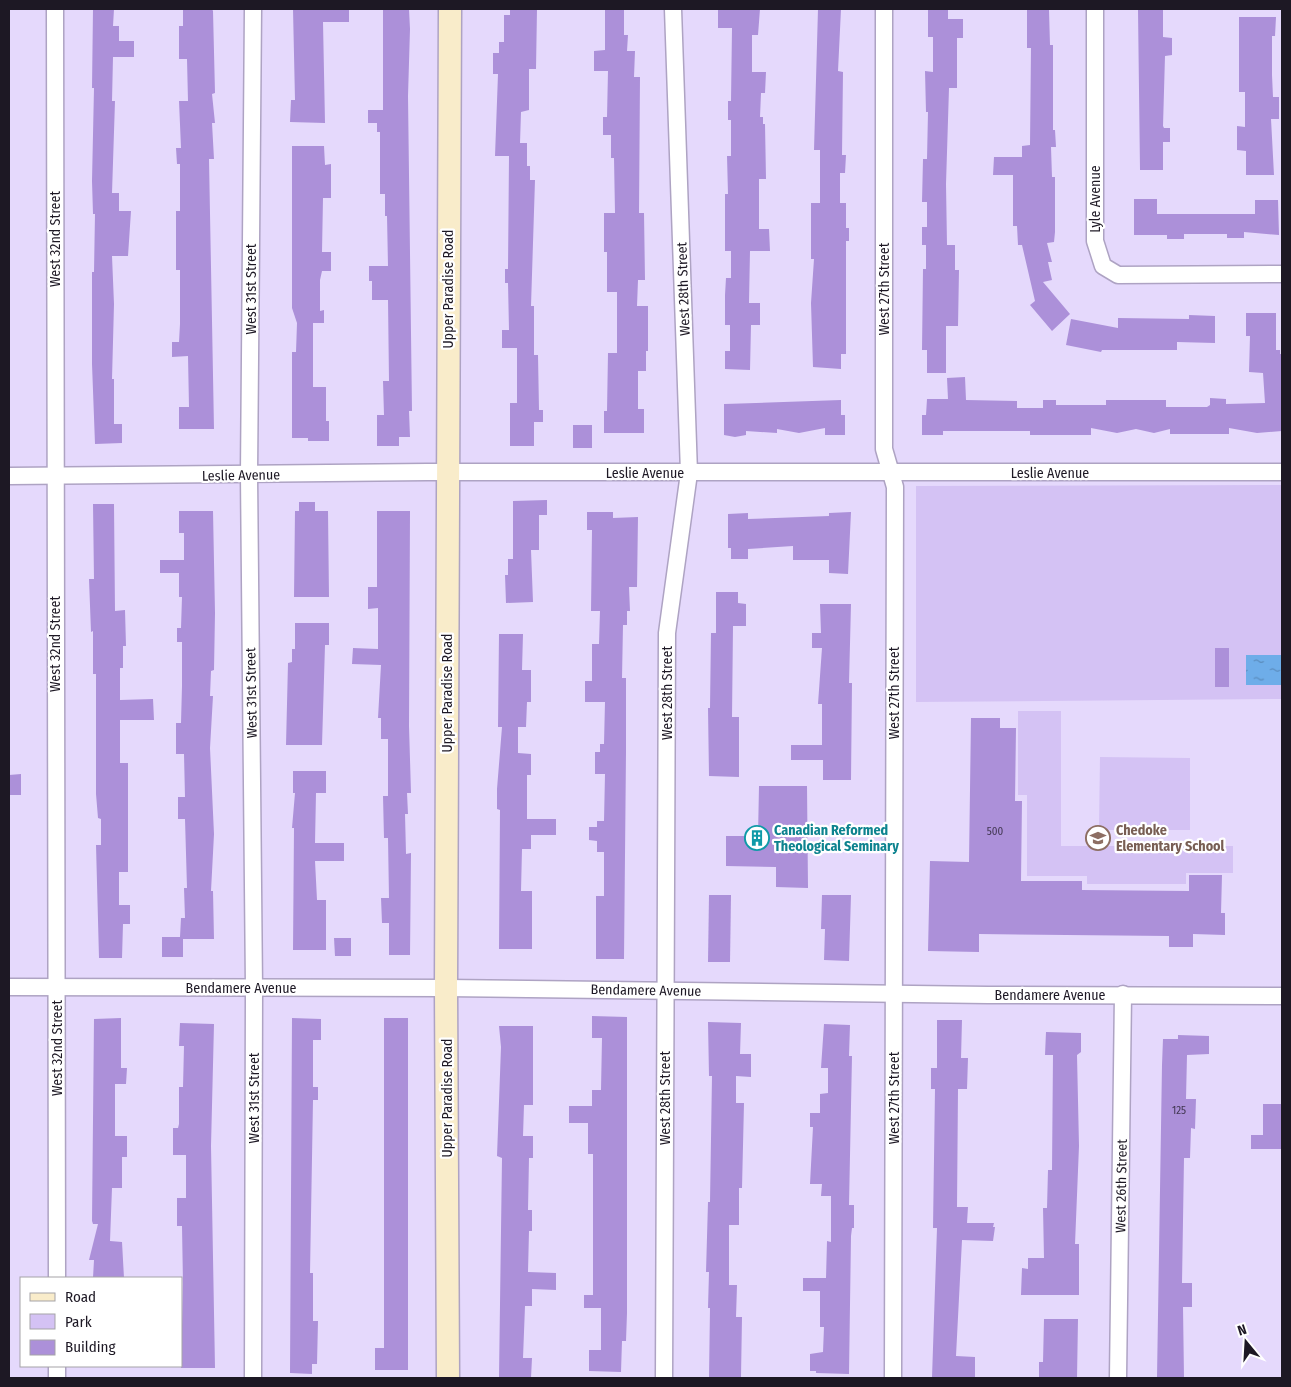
<svg xmlns="http://www.w3.org/2000/svg" width="1291" height="1387" viewBox="0 0 1291 1387" font-family="'Fira Sans Condensed',sans-serif">
	<style>
		.green { fill: #d4c2f4 }
		.water { fill: url(#water-ripples) }
		.building { fill: #ac90d9 }
		.lines { fill: none; stroke-linecap: round; stroke-linejoin: round }
		.street-casing { stroke: #aea3c3; stroke-width: 19 }
		.secondary-casing { stroke: #aea3c3; stroke-width: 25 }
		.street { stroke: #fff; stroke-width: 16 }
		.secondary { stroke: #f9ecca; stroke-width: 22 }
		.labels { text-anchor: middle; stroke-width: 4.5; stroke-linejoin: round; paint-order: stroke }
		.number-label { font-size: 11px; fill: #413651 }
		.street-label { font-size: 14px; fill: #1d1824; stroke: #fff }
		.culture-label { font-size: 14px; font-weight: bold; fill: #0d838f; stroke: #fff; text-anchor: start }
		.education-label { font-size: 14px; font-weight: bold; fill: #785e54; stroke: #fff; text-anchor: start }
	</style>
	<defs>
		<pattern id="water-ripples" width="26" height="14" patternUnits="userSpaceOnUse" patternTransform="scale(1.25)"><rect width="26" height="14" fill="#6eade9"/><path d="M2 4q2-2 4 0t4 0M15 11q2-2 4 0t4 0" fill="none" stroke="#5a8cbd"/></pattern>
	</defs>
	<rect width="100%" height="100%" fill="#e5d9fc"/>
	<g class="green">
		<path d="M1282,485V699L916,702V486Z"/>
		<path d="M1018,711H1061V846H1233V873H1186V884H1087V876H1027V795H1018Z"/>
		<path d="M1100,757L1190,758V830H1099Z"/>
	</g>
	<rect class="water" x="1246" y="655" width="36" height="30"/>
	<g class="building">
		<path d="M93,9H114L113,26H119V41H134V57H113L112,101H115L112,193H119V211H131L128,256H112L114,304L112,379H114V424H122V443L95,444L92,364V272H94L95,214H93L92,181L94,88H92Z"/>
		<path d="M183,9H212L213,11L215,93L212,94L215,123H212L214,159H209L214,429H179V407H189L188,356L172,357V342H179L180,324V270H176V211H180V164H177L176,148H181L179,101H188L187,59H179V26H183Z"/>
		<path d="M293,9H349V22H323L325,123L290,122L291,100H295Z"/>
		<path d="M383,9H409L410,29L408,96L412,411H409L410,437H399V446H377V415H384L383,381H389L388,300H372V281H369V266H388L387,216H385V194H380V132H377V123H368V110H383Z"/>
		<path d="M510,9H537L536,69H529V110L521,112L520,143H527V166H530V180H535L531,306H534V355H538L539,410H543V422H534V446H510V403H517V348H502V330H509L508,283H505V269H508L509,156H495L498,74H493V53H499V42H504V15H510Z"/>
		<path d="M605,9H624V35H628L627,51H635L634,77H640L639,213H644L645,280H638L637,306H648V351H646V371H638V409H644V433H604V411H607L608,353H617V292H607V252H604V213H615L614,158H611V135H603V117H607L608,71H594V51L605,50Z"/>
		<path d="M718,9H760L758,35H752V72H766L765,93H761L760,117H763V124H765L766,179H759V229H769L770,251H750L749,303H760V325H751L750,370L725,369V351H730V325H725V295L726,278H731V251H725V194H728L727,156H731V120H728V101H731L732,28H718Z"/>
		<path d="M818,9H841L838,71L843,72L842,155H846L845,173H840V203H846V228H849V241H846V354H841V369L813,367L811,303L814,259H811V203H820V150H814Z"/>
		<path d="M928,9H948V19H963V38H957V88H949L946,184L947,245H955V270H959L958,326H946V373H927V350H922L923,269H926V245H922V227H927V202H922L923,159H927L928,112H926L925,71L933,72V37H928Z"/>
		<path d="M1027,10H1049L1050,45H1053V130H1055L1056,147H1051L1052,177H1055V232L1054,242L1047,243L1052,262H1048L1052,280L1043,282L1070,314L1052,331L1030,305L1035,301L1022,245H1018L1017,226H1013V175H993L994,157H1022V146L1030,145L1031,48H1027Z"/>
		<path d="M1138,10H1163V37L1172,38V55L1165,56L1163,126L1164,128H1170V142H1163V170H1140Z"/>
		<path d="M1239,17H1276L1275,36H1272V75L1273,97H1279V119H1271L1274,175H1246V151L1237,150V126L1245,127V92H1239Z"/>
		<path d="M292,146H324L325,165L331,164V198H323L322,252H331V271H322L320,280V311L324,310V323H313V387H326V421H329V441H308V438H292V352H296L297,323L292,308Z"/>
		<path d="M1134,199H1157V214H1255V200H1278L1279,235L1244,232V238H1227V234H1184V239H1167V235H1134Z"/>
		<path d="M1246,313H1276V350H1280V354H1282V431L1257,433L1229,428V434H1170V429L1154,433L1136,429L1117,433L1091,428V435H1030V431H943V435H922V415H926L927,399H948L947,378L965,377L966,400L1017,401V408H1043V400H1056V405H1106V400H1166V407H1207L1210,405V398L1226,399V404L1265,403L1263,373L1249,372L1250,336H1246Z"/>
		<path d="M1189,315L1215,316V343L1177,342V350H1102L1101,352L1066,345L1071,319L1118,328V318L1189,319Z"/>
		<path d="M841,400V415H845V435H825V428L799,433L777,429V433L746,431V435L735,437L724,435V404Z"/>
		<rect x="573" y="425" width="19" height="23"/>
		<path d="M547,500V515H539V550H531L533,602L506,603L505,575H508V559H513V501Z"/>
		<path d="M299,502H315V511H328L329,597H294L295,511H299Z"/>
		<path d="M93,504H114L115,611L125,610L126,646H123V668H120V700L153,699L154,720H120V763H128V872H119V905H130V924H123L122,958H99L96,845H101V819L98,818L96,794V674H93V631L91,632L89,579H94Z"/>
		<path d="M179,511H213L215,613L214,670L211,671L210,696H213L210,748L214,834L211,891H213L214,939H183V957H162V937H180L181,918H185L184,888H187L185,819H178V797H185L184,754H176V723H181L182,686V642H177V628H181L182,597H179V573H160V560H184V533H179Z"/>
		<path d="M377,511H410L409,726L411,793H407L408,814H405L406,854L411,853L410,955H389V923H382L381,898H389L388,838H384L383,796H388V739H381V718H378L381,665L352,664L353,648L378,649V608L368,609V587H377Z"/>
		<path d="M587,512H613V518L638,517L637,587H629L630,611H627V625H623L622,678H626V752L624,959H596V896H604V852H597V841L589,840V827H597V821H604L605,774H595V752H600V744H604L605,702H585V681H592V644H599L600,611H591L592,530H587Z"/>
		<path d="M851,512L848,574L829,573V560H793V546L748,549V559H731V548H728V514L748,513V519L829,516V513Z"/>
		<path d="M716,592H738V603L746,604V626H733L732,717H739V777L709,776L708,708H710L711,633H716Z"/>
		<path d="M820,604H851L849,683H852L851,780H823V760H791V745H822V704H818L822,648H812V633H821Z"/>
		<path d="M295,623H329V645H325L322,745H286L288,663L292,662V649H295Z"/>
		<path d="M499,634H523L522,670H531V702H527L526,727H518V753L531,754V775H527V819H556V835H531V849H522L521,891H532V949H499L500,810L497,809V789L502,727H498Z"/>
		<rect x="1215" y="648" width="14" height="39"/>
		<path d="M971,718H1000V728H1016L1015,801H1022L1021,881H1082V890L1189,891V875H1222L1221,913H1225V935L1193,934V947H1169V936L979,934V952L928,951L930,861L969,862Z"/>
		<path d="M293,771H326V793H316L315,843H344V861H315L317,900H326V950H293L294,828H292L295,793H293Z"/>
		<path d="M21,774V795H9V775Z"/>
		<path d="M759,786H807L808,888L776,887V867L726,866V836H758Z"/>
		<path d="M709,895H731L730,962H708Z"/>
		<path d="M822,895H851L849,961L824,960L825,929H821Z"/>
		<path d="M334,938H351V956H335Z"/>
		<path d="M592,1016L627,1017V1313L626,1341H622L621,1372L589,1371V1350H601V1308H584V1295H593V1154H588V1123H569V1106H592V1090H601L602,1038H592Z"/>
		<path d="M121,1018V1068H127L126,1084H115V1136H127V1157H122V1188H112L110,1241L122,1242L124,1278H93L94,1260H89L98,1224H93L92,1221L94,1019Z"/>
		<path d="M292,1018L321,1019V1040H313V1087H318V1100H313L310,1273H313V1321H318L317,1364H312V1374L290,1373Z"/>
		<path d="M384,1018H408V1370H375V1348H384Z"/>
		<path d="M937,1020H962L961,1058H968L967,1089H958L957,1207H968L967,1223H994L993,1227H995L993,1241L962,1240L956,1356L975,1357V1378H932L937,1228H933L935,1089H931V1068H937Z"/>
		<path d="M708,1022L741,1023L740,1054H751V1077L736,1076V1103H744L742,1188H739V1225H729V1285H737L736,1317H742L741,1377L732,1378H709L710,1308H708L709,1272H706L708,1202H710L712,1076H709Z"/>
		<path d="M180,1023L214,1024L211,1146L215,1368H181L183,1284L182,1226H177V1198H186V1155H173V1128H178L179,1124V1087H183L184,1046H179Z"/>
		<path d="M824,1024L850,1025L849,1056H852L849,1205H854V1228H852L851,1236L849,1374L816,1373V1371H810V1354L823,1352L824,1327H820V1291H803V1278H826L827,1241L831,1242V1196H821L822,1184H810L813,1127H810V1113H820V1094L828,1093V1068H821Z"/>
		<path d="M499,1026H533V1105H524L523,1136H533V1158H529L528,1210H532V1231H529L528,1272L556,1273V1290L532,1289V1306H525L523,1358H532L531,1378H499L502,1158L497,1156L501,1047Z"/>
		<path d="M1046,1032L1081,1033V1052L1077,1055L1079,1146L1075,1244H1079V1295H1021L1022,1268L1028,1269V1258H1044L1043,1208H1047L1048,1170H1052L1053,1055H1045Z"/>
		<path d="M1178,1035L1209,1036V1054L1187,1055L1186,1099H1196L1195,1129L1191,1128L1190,1158H1184L1182,1283H1192V1307H1183L1184,1378H1157L1162,1065L1163,1039H1178Z"/>
		<path d="M1263,1104H1282V1149H1251V1135H1263Z"/>
		<path d="M1044,1319H1078L1077,1378L1039,1377V1362H1043Z"/>
	</g>
	<g class="lines">
		<defs>
			<g id="street">
				<path d="M55,9L57,1278"/>
				<path d="M884,9V449L895,487L893,1378"/>
				<path d="M1095,9V241L1103,266L1118,275L1282,274"/>
				<path d="M9,476L427,472H1282"/>
				<path d="M9,987L446,988L988,995L1282,996"/>
				<path d="M57,1378V1366"/>
				<path d="M253,1378L254,988L249,475L253,9"/>
				<path d="M664,1378L667,633L689,473L673,9"/>
				<path d="M1118,1378L1123,994"/>
			</g>
			<path id="secondary" d="M448,1378L446,988L450,9"/>
		</defs>
		<use href="#street" class="street-casing"/>
		<use href="#secondary" class="secondary-casing"/>
		<use href="#street" class="street"/>
		<use href="#secondary" class="secondary"/>
	</g>
	<defs>
		<symbol id="building-ring" viewBox="-11 -11 22 22"><circle r="9.5" fill="#fff" stroke="#0f9aa8" stroke-width="1.5"/><path d="M-4-6H4V6H1V3H-1V6H-4ZM-2.5-4.3h1.7v1.8h-1.7ZM.8-4.3h1.7v1.8H.8ZM-2.5-1h1.7V.8h-1.7ZM.8-1h1.7V.8H.8Z" fill="#0f9aa8"/></symbol>
		<symbol id="school-ring" viewBox="-11 -11 22 22"><circle r="9.5" fill="#fff" stroke="#8d6e63" stroke-width="1.5"/><path d="M0-5L7-2L0 1L-7-2ZM-4 1L0 2.5L4 1V4Q0 6-4 4Z" fill="#8d6e63"/></symbol>
	</defs>
	<g fill-rule="evenodd">
		<use href="#building-ring" x="743" y="824" width="28" height="28"/>
		<use href="#school-ring" x="1084" y="824" width="28" height="28"/>
	</g>
	<g class="labels">
		<g class="number-label">
			<text x="995" y="835">500</text>
			<text x="1179" y="1114">125</text>
		</g>
		<g class="street-label">
			<text transform="translate(1095 199) rotate(-90)" y="5">Lyle Avenue</text>
			<text transform="translate(55 239) rotate(-90)" y="5">West 32nd Street</text>
			<text transform="translate(251 289) rotate(-90)" y="5">West 31st Street</text>
			<text transform="translate(448 289) rotate(-90)" y="5">Upper Paradise Road</text>
			<text transform="translate(683 289) rotate(-92)" y="5">West 28th Street</text>
			<text transform="translate(884 289) rotate(-90)" y="5">West 27th Street</text>
			<text x="645" y="478">Leslie Avenue</text>
			<text x="1050" y="478">Leslie Avenue</text>
			<text transform="translate(241 475) rotate(-1)" y="5">Leslie Avenue</text>
			<text transform="translate(55 644) rotate(-90)" y="5">West 32nd Street</text>
			<text transform="translate(251 693) rotate(-91)" y="5">West 31st Street</text>
			<text transform="translate(447 693) rotate(-90)" y="5">Upper Paradise Road</text>
			<text transform="translate(667 693) rotate(-90)" y="5">West 28th Street</text>
			<text transform="translate(894 693) rotate(-90)" y="5">West 27th Street</text>
			<text x="241" y="993">Bendamere Avenue</text>
			<text transform="translate(646 990) rotate(1)" y="5">Bendamere Avenue</text>
			<text x="1050" y="1000">Bendamere Avenue</text>
			<text transform="translate(57 1048) rotate(-90)" y="5">West 32nd Street</text>
			<text transform="translate(254 1098) rotate(-90)" y="5">West 31st Street</text>
			<text transform="translate(447 1098) rotate(-90)" y="5">Upper Paradise Road</text>
			<text transform="translate(665 1098) rotate(-90)" y="5">West 28th Street</text>
			<text transform="translate(894 1098) rotate(-90)" y="5">West 27th Street</text>
			<text transform="translate(1121 1186) rotate(-89)" y="5">West 26th Street</text>
		</g>
		<g class="culture-label">
			<text x="774" y="835">Canadian Reformed<tspan x="774" dy="16">Theological Seminary</tspan></text>
		</g>
		<g class="education-label">
			<text x="1116" y="835">Chedoke<tspan x="1116" dy="16">Elementary School</tspan></text>
		</g>
	</g>
	<rect width="1291" height="1387" fill="none" stroke="#1d1824" stroke-width="20"/>
	<rect x="20" y="1277" width="162" height="90" fill="#ffffff" stroke="#a5a3a7"/>
	<rect x="30" y="1293" width="25" height="8" fill="#f9ecca" stroke="#a5a3a7"/>
	<text x="65" y="1302" font-size="15" fill="#1d1824">Road</text>
	<rect x="30" y="1314" width="25" height="15" fill="#d4c2f4" stroke="#a5a3a7"/>
	<text x="65" y="1327" font-size="15" fill="#1d1824">Park</text>
	<rect x="30" y="1340" width="25" height="15" fill="#ac90d9" stroke="#a5a3a7"/>
	<text x="65" y="1352" font-size="15" fill="#1d1824">Building</text>
	<g transform="translate(1246 1342) rotate(342)" stroke="#ffffff" stroke-width="4" paint-order="stroke">
	<path d="M0-4L9 19L0 12L-9 19Z" fill="#1d1824"/>
	<text y="-8" font-size="14" font-weight="bold" text-anchor="middle" fill="#1d1824">N</text>
	</g>
</svg>
